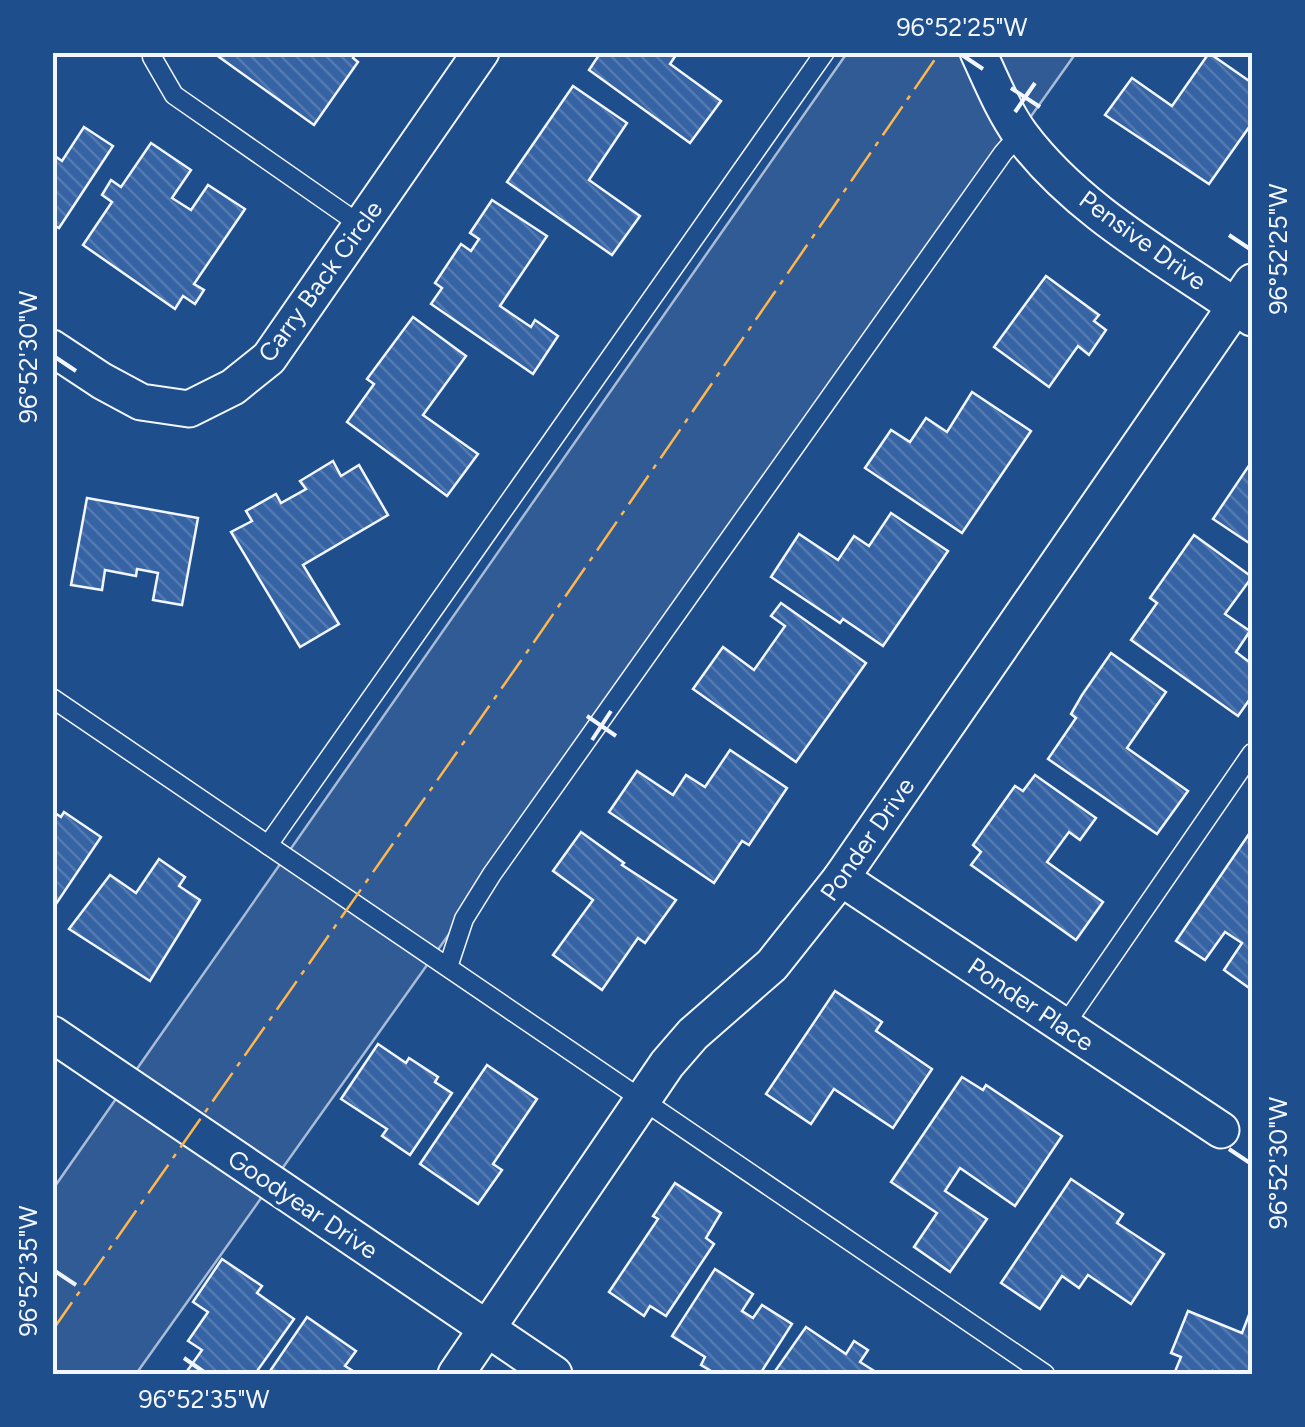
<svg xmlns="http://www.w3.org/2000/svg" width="1305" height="1427" viewBox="0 0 1305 1427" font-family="Figtree,sans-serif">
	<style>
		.built { fill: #305b95; stroke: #a8bbd7; stroke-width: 2.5 }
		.building { fill: url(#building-back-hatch); stroke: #f2f6ff; stroke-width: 2.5 }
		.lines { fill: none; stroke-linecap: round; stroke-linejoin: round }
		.service-casing { stroke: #f2f6ff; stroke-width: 21 }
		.minor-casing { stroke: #f2f6ff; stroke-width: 39 }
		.service { stroke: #1f4e8c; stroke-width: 18 }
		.minor { stroke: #1f4e8c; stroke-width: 35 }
		.power { stroke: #ffb74d; stroke-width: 2.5; stroke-dasharray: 35 8 5 8; stroke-linecap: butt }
		.ticks { fill: none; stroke: #f2f6ff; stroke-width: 4 }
		.labels { text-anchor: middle; stroke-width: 8; stroke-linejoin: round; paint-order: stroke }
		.street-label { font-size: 25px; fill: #f2f6ff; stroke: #1f4e8c }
		.neatline { fill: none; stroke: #f2f6ff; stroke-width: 4 }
		.ticks-label { font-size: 25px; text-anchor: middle; fill: #f2f6ff }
	</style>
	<defs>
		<pattern id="building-back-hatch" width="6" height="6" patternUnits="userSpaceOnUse" patternTransform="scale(2.5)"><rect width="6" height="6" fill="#3563a3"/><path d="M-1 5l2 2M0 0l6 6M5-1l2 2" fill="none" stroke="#537ab1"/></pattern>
	</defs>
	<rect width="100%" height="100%" fill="#1f4e8c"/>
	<path class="built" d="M847,53H1076L136,1374H53V1189Z"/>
	<g class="building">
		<path d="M212,52H356L353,58L358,62L314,125Z"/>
		<path d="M601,52H678L670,64L721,101L690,143L589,70Z"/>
		<path d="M1209,53L1252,83V123L1209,184L1105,115L1132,78L1172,106Z"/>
		<path d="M573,86L627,123L589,180L640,216L612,255L507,182Z"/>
		<path d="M84,127L113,146L59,228L52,224V154L62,161Z"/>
		<path d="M151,143L191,170L172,198L191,210L208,185L245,209L194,284L204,290L195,304L183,296L175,309L83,245L112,202L102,195L111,180L121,187Z"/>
		<path d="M492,200L547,236L500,306L531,327L535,320L558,336L533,374L431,304L442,288L435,283L461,244L471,251L479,239L470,233Z"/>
		<path d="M1046,276L1099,315L1094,321L1106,330L1089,355L1078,346L1049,387L994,347Z"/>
		<path d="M413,317L466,356L423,415L478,454L447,496L347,422L374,384L367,379Z"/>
		<path d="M972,392L1031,431L962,533L865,468L891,430L910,442L926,418L947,432Z"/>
		<path d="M333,461L341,476L359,465L388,515L303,565L339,624L300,647L231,532L252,521L246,511L276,494L281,503L306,489L300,481Z"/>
		<path d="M1252,461V545L1213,519Z"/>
		<path d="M87,498L198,518L182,605L153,600L158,573L137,569L136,576L105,570L102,590L71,585Z"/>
		<path d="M891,513L948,551L883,646L843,619L840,623L771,577L799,534L838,560L854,536L869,546Z"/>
		<path d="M1194,535L1252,577L1225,614L1250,631L1236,652L1252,664V696L1238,716L1131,640L1157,603L1150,598Z"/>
		<path d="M781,603L866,663L796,762L693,689L723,647L754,670L785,626L771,616Z"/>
		<path d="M1111,653L1166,692L1127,748L1188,791L1157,834L1048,759L1076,718L1071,714L1082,695Z"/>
		<path d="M730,750L787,788L749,845L742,841L714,883L609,812L637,771L673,795L686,775L705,787Z"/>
		<path d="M1035,775L1096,818L1080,840L1069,832L1047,862L1103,902L1076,940L971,865L981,852L973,845L1015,786L1023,791Z"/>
		<path d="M64,812L101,837L52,910V817L55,813L61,817Z"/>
		<path d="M581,832L624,863L622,865L676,900L645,943L638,938L602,990L553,955L593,900L553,871Z"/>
		<path d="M1249,834L1252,837V990L1224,970L1242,943L1225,932L1205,960L1176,941Z"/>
		<path d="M159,859L185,877L179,886L200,900L150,981L69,929L110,875L136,893Z"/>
		<path d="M835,991L882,1022L876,1031L932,1069L893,1128L834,1089L811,1124L766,1094Z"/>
		<path d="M378,1044L406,1063L409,1058L438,1077L435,1082L452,1093L410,1155L382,1136L387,1129L341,1099Z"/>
		<path d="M487,1065L537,1099L493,1164L502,1170L478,1204L420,1164Z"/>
		<path d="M962,1077L983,1090L986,1085L1062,1136L1015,1206L960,1168L945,1191L987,1219L950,1272L914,1247L937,1213L891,1182Z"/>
		<path d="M1071,1179L1123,1214L1117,1223L1164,1254L1131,1304L1088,1275L1079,1288L1062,1276L1040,1309L1001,1283Z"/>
		<path d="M675,1183L721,1213L706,1238L714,1244L666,1316L650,1306L644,1316L609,1292L658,1219L653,1216Z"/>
		<path d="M222,1259L262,1286L257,1293L294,1319L255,1374H185L202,1350L188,1341L208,1312L193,1302Z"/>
		<path d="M715,1269L753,1294L742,1311L753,1318L762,1305L792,1324L760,1374H716L701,1365L705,1357L672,1336Z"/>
		<path d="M1252,1307V1374H1222L1213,1371L1212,1374H1174L1181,1357L1171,1353L1188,1311L1242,1333Z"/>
		<path d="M307,1317L356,1351L345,1366L358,1374H268Z"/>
		<path d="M806,1327L846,1354L854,1341L868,1350L860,1362L879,1374H773Z"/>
	</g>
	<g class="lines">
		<defs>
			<g id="service">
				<path d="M153,52L152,57L174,95L362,226"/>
				<path d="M52,698L268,845L825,52"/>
				<path d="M268,845L1045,1374"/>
				<path d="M448,967L464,919L492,874L1003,153L1020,134"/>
				<path d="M1064,1026L1252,753"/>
			</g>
			<g id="minor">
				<path d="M978,52C991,80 1003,110 1021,135C1080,214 1173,262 1252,318"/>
				<path d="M52,348L102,381L141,402L189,409L233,387L269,358L481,52"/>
				<path d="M841,878L1221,1130"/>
				<path d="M52,1034L554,1374"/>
				<path d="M456,1374L667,1064L693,1034L772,965L841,878L1252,282"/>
			</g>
		</defs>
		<use href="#service" class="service-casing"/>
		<use href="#minor" class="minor-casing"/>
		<use href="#service" class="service"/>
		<use href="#minor" class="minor"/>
		<path class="power" d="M52,1331L534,642L940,52"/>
	</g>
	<path class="ticks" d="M962,55L983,69M1011,88L1040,107M1015,112L1035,83M1229,235L1250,249M55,357L76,371M587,716L616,736M592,740L611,711M1229,1149L1250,1163M55,1271L76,1285M184,1358L204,1372"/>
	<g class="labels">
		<g class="street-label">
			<text transform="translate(1143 240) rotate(36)" y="9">Pensive Drive</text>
			<text transform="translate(320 281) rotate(-54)" y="9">Carry Back Circle</text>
			<text transform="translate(867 839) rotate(-55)" y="9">Ponder Drive</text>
			<text transform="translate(1031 1004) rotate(34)" y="9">Ponder Place</text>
			<text transform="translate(303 1204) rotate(34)" y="9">Goodyear Drive</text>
		</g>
	</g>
	<rect width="1305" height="1427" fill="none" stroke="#1f4e8c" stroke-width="110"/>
	<rect x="55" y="55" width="1195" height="1317" class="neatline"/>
	<g class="ticks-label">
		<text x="962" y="36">96°52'25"W</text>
		<text transform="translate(1278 249) rotate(-90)" y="9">96°52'25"W</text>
		<text transform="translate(28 357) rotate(-90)" y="9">96°52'30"W</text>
		<text transform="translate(1278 1163) rotate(-90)" y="9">96°52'30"W</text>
		<text transform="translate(28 1271) rotate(-90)" y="9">96°52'35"W</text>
		<text x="204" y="1408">96°52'35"W</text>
	</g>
</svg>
